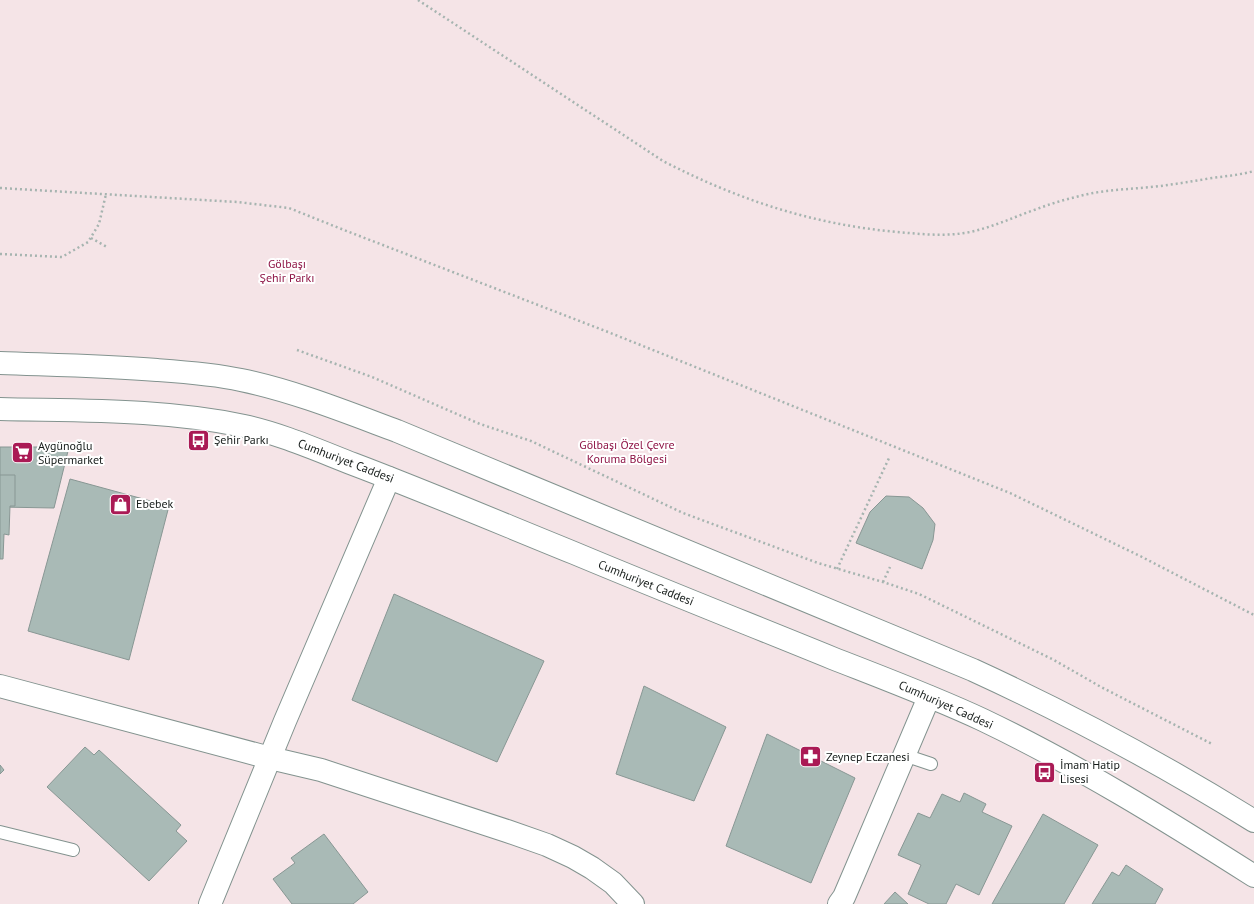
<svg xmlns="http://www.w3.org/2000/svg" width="1254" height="904" viewBox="0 0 1254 904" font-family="'PT Sans',sans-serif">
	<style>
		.green { fill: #f5e4e7 }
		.building { fill: #a9bab6; stroke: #889794 }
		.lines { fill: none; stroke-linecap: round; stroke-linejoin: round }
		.service-casing { stroke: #83938f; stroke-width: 14 }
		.minor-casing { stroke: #83938f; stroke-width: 24 }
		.secondary-casing { stroke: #83938f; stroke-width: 24 }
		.path { stroke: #a6b4b0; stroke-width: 2.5; stroke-dasharray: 2 3; stroke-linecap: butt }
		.service { stroke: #fff; stroke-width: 12 }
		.minor { stroke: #fff; stroke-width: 22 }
		.secondary { stroke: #fff; stroke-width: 22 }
		.labels { text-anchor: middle; stroke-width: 4; stroke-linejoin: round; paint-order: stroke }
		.park-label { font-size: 12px; fill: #8f1647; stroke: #fff }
		.poi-label { font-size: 12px; fill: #161c1a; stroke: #fff; text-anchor: start }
		.street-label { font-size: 12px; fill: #161c1a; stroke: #fff }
	</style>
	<rect width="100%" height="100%" fill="#eafbf7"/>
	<rect class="green" x="0" y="0" width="1254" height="904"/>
	<g class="building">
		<path d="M0,447H69L54,508L0,507Z"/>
		<path d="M0,475H15V506H10L9,535L4,534L3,559H0Z"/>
		<path d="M70,479L169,506L129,660L28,631Z"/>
		<path d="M886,496L909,497L923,508L935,524L933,540L922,569L856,543L870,512Z"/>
		<path d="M394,594L544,661L497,762L352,700Z"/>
		<path d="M644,686L726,727L694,801L616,774Z"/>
		<path d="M767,734L855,778L811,883L726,846Z"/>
		<path d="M85,747L94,755L99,750L181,825L176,831L187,841L149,881L47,787Z"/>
		<path d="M0,765L4,770L0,774Z"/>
		<path d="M964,793L986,804L982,812L1012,826L979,895L956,884L946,904H929L908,894L921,865L898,855L918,813L930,818L942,794L960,802Z"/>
		<path d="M1043,814L1098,845L1064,904H992Z"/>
		<path d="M324,834L368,892L353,904H292L273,879L295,863L291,858Z"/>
		<path d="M1126,865L1163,889L1155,904H1092L1112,872L1119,876Z"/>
		<path d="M895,892L908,904H884Z"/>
	</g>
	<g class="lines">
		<defs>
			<g id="service">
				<path d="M904,755L931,764"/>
				<path d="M0,832L73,850"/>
			</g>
			<g id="minor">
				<path d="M0,686L270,758L321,770L507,831L547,845L573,857L592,868L613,883L633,904"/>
				<path d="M210,904L285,721L389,478"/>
				<path d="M839,904L844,897L856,869L929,697"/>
			</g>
			<g id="secondary">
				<path d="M0,363C53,365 105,366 157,370C185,372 214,374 241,380C294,391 346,412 397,431L973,670C1069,714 1164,765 1254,821"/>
				<path d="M0,409C81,411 164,409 244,426C281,434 317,450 353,464C427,492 500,523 574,553C660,589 746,623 832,658C883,678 934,697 983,720C1077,765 1166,820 1254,876"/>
			</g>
		</defs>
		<use href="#service" class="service-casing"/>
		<use href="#minor" class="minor-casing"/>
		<use href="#secondary" class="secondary-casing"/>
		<g class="path">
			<path d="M418,0L663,161C739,200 811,224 897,232C921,234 945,237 970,232C993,227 1014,217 1037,209C1055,202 1074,197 1093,193C1115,189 1137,189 1160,186C1177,184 1194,181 1212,178C1226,176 1240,175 1254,171"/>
			<path d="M0,188L237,202L289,208L344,230L608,332L1010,493L1142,557L1254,615"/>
			<path d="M91,238L107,247"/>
			<path d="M0,254L62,257L88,242L99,224L106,194"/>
			<path d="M297,350L372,377L480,424L531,441L683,513L818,563L883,582L919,594L1054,660L1101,687L1212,744"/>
			<path d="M837,569L890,456"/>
			<path d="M883,582L890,567"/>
		</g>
		<use href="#service" class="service"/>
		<use href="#minor" class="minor"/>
		<use href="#secondary" class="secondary"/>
	</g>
	<defs>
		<symbol id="bus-square" viewBox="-11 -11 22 22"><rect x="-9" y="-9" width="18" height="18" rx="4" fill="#aa1a55" stroke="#fff"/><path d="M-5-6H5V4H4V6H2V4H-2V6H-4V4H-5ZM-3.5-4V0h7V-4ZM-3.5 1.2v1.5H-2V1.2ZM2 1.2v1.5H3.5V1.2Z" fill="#fff"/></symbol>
		<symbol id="supermarket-square" viewBox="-11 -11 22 22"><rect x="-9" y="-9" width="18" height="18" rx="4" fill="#aa1a55" stroke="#fff"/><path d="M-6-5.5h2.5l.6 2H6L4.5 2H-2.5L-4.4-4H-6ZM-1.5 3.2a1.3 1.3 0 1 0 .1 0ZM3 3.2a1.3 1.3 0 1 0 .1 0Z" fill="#fff"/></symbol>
		<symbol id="shop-square" viewBox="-11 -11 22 22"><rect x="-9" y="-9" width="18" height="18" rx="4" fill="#aa1a55" stroke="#fff"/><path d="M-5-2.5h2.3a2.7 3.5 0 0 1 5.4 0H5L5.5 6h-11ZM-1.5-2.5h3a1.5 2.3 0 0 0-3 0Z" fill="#fff"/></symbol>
		<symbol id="pharmacy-square" viewBox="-11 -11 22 22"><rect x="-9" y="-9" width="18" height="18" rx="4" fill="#aa1a55" stroke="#fff"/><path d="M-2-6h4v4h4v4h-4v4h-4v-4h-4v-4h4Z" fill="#fff"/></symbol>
	</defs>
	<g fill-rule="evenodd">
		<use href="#bus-square" x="186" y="428" width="25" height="25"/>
		<use href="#supermarket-square" x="10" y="440" width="25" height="25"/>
		<use href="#shop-square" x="108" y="492" width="25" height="25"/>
		<use href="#pharmacy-square" x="798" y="744" width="25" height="25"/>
		<use href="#bus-square" x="1032" y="760" width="25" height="25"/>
	</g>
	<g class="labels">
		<g class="park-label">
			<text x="287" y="268">Gölbaşı<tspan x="287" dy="14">Şehir Parkı</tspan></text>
			<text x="627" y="449">Gölbaşı Özel Çevre<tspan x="627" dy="14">Koruma Bölgesi</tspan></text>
		</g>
		<g class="poi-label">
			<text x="214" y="444">Şehir Parkı</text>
			<text x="38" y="450">Aygünoğlu<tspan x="38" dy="14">Süpermarket</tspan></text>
			<text x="136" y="508">Ebebek</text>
			<text x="826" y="761">Zeynep Eczanesi</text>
			<text x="1060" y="769">İmam Hatip<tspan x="1060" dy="14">Lisesi</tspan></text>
		</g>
		<g class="street-label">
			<text transform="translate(346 461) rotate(21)" y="4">Cumhuriyet Caddesi</text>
			<text transform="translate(646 583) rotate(22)" y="4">Cumhuriyet Caddesi</text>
			<text transform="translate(946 705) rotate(24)" y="4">Cumhuriyet Caddesi</text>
		</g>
	</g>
</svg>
